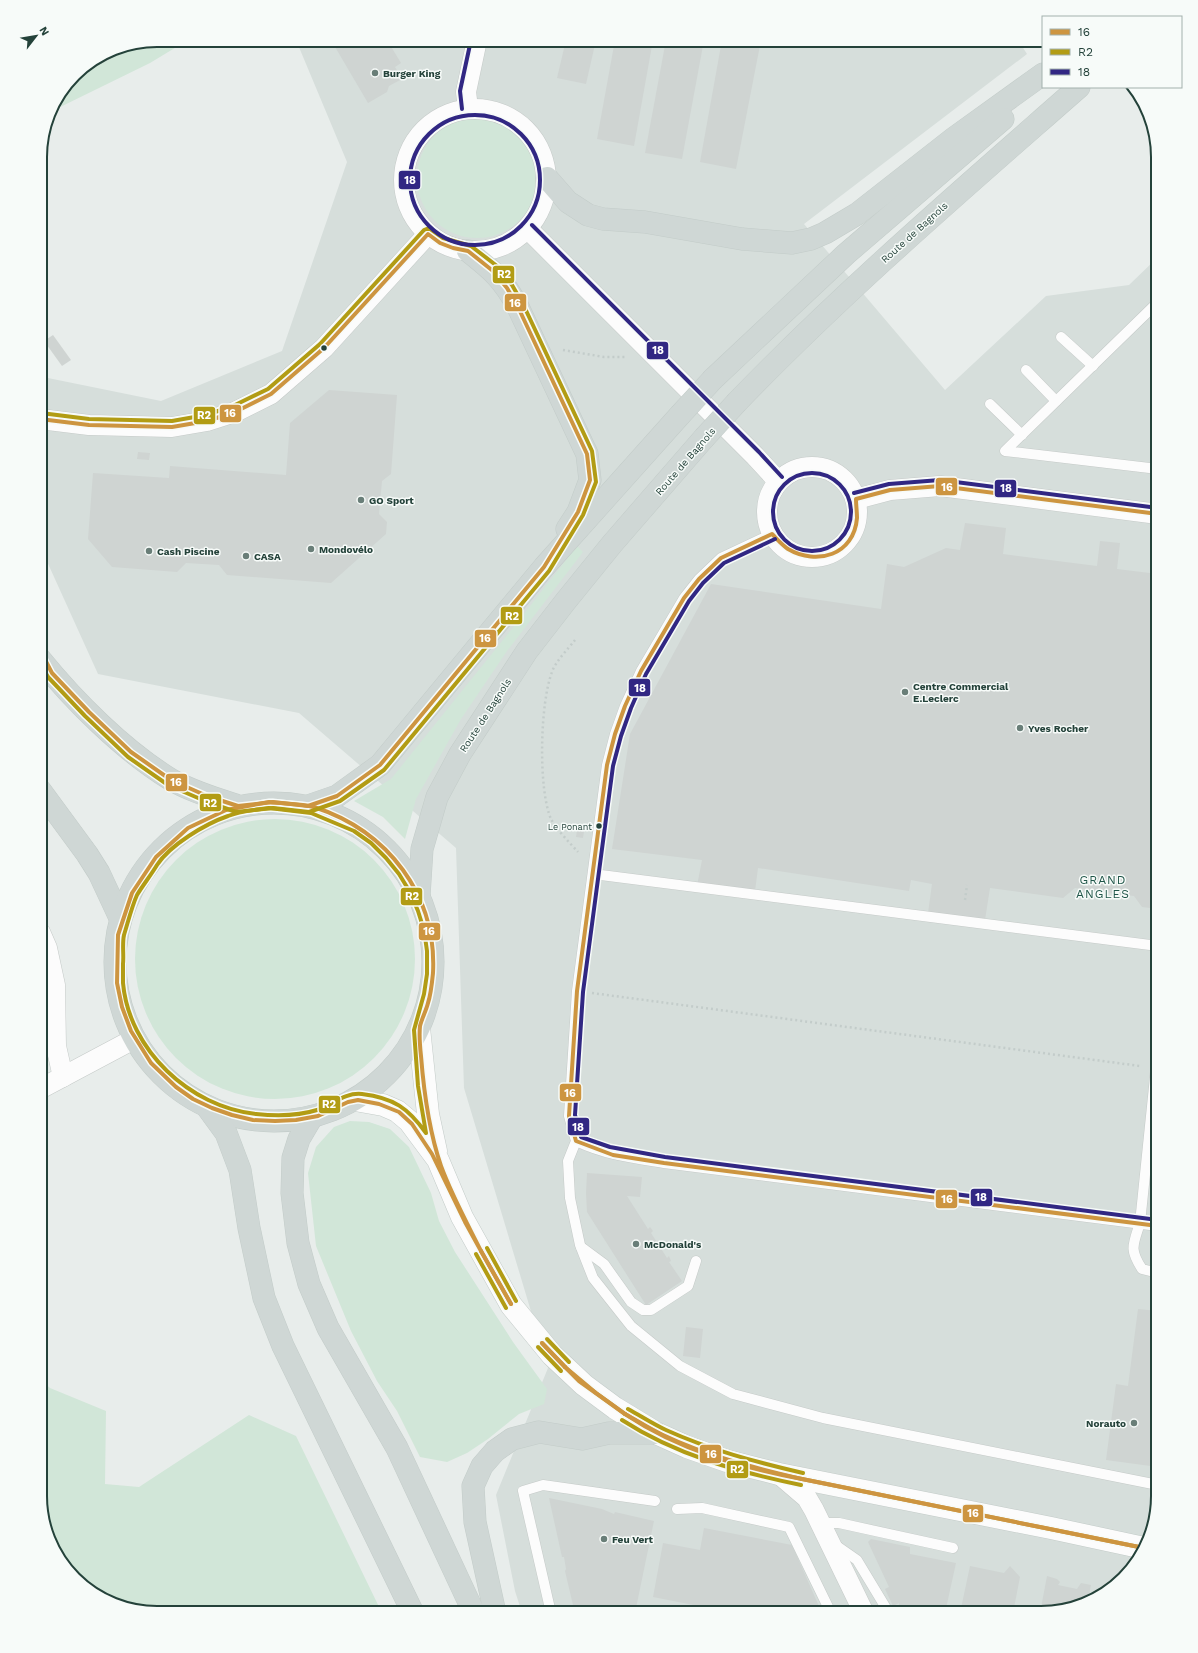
<svg xmlns="http://www.w3.org/2000/svg" width="1198" height="1653" viewBox="0 0 1198 1653" font-family="'Work Sans',sans-serif">
	<style>
		.built { fill: #d6dedb }
		.green { fill: #d1e6d8 }
		.building { fill: #cfd4d2 }
		.lines { fill: none; stroke-linecap: round; stroke-linejoin: round }
		.service-casing { stroke: #c5cac8; stroke-width: 11 }
		.minor-casing { stroke: #c5cac8; stroke-width: 21 }
		.secondary-casing { stroke: #c3cbc8; stroke-width: 23 }
		.primary-casing { stroke: #c3ccc9; stroke-width: 23 }
		.path { stroke: #c3ccca; stroke-width: 2.5; stroke-dasharray: 2 3; stroke-linecap: butt }
		.service { stroke: #fcfcfc; stroke-width: 10 }
		.minor { stroke: #fcfcfc; stroke-width: 20 }
		.secondary { stroke: #fcfcfc; stroke-width: 22 }
		.primary { stroke: #cfd7d5; stroke-width: 22 }
		.primary-bridge-casing { stroke: #c3ccc9; stroke-width: 23; stroke-linecap: butt }
		.primary-bridge { stroke: #cfd7d5; stroke-width: 22 }
		.bus-1-casing { stroke: #f7fbf9; stroke-width: 7 }
		.bus-2-casing { stroke: #f7fbf9; stroke-width: 7 }
		.bus-3-casing { stroke: #f7fbf9; stroke-width: 7 }
		.bus-1 { stroke: #cd9540; stroke-width: 4 }
		.bus-2 { stroke: #b29c14; stroke-width: 4 }
		.bus-3 { stroke: #312783; stroke-width: 4 }
		.poi-dot { fill: #697e78; stroke: #f7fbf9; stroke-width: 1.5 }
		.bus-dot { fill: #24423a; stroke: #f7fbf9; stroke-width: 1.5 }
		.labels { text-anchor: middle; stroke-width: 3; stroke-linejoin: round; paint-order: stroke }
		.bus-label { font-size: 9px; fill: #24423a; stroke: #f7fbf9; text-anchor: end }
		.poi-label { font-size: 10px; font-weight: bold; fill: #24423a; stroke: #f7fbf9; text-anchor: start }
		.street-label { font-size: 10px; fill: #24423a; stroke: #f7fbf9 }
		.quarter-label { font-size: 12px; letter-spacing: 1px; fill: #1f5548; stroke: #f7fbf9 }
		.rim { fill: none; stroke: #24423a; stroke-width: 2 }
		.line-badge { stroke: #f7fbf9; stroke-width: 1.5 }
		.badge-label { font-size: 11px; text-anchor: middle; font-weight: bold; fill: #fff }
	</style>
	<rect width="100%" height="100%" fill="#e8edeb"/>
	<path class="built" d="M296,40H1018L1027,54L804,224L945,390L1046,296L1129,285L1158,257V1496L1142,1555L1099,1597L1041,1613H522L515,1591L496,1495L548,1368L464,1088L456,848L299,713L98,674L40,546V387L43,377L161,401L282,351L347,162Z"/>
	<g class="green">
		<path d="M157,40H188L150,63L50,112L52,105L80,69L113,49Z"/>
		<circle cx="477" cy="178" r="60"/>
		<path d="M577,546L583,552L507,651L461,719L416,799L405,839L383,817L354,801L391,779L519,620Z"/>
		<circle cx="275" cy="959" r="140"/>
		<path d="M350,1121L369,1122L390,1129L409,1147L431,1193L439,1221L455,1252L513,1342L547,1389L544,1404L519,1414L488,1439L467,1453L447,1462L420,1457L397,1411L377,1381L351,1331L316,1246L308,1173L316,1147L334,1127Z"/>
		<path d="M40,1379L50,1388L106,1411L105,1484L139,1487L249,1415L296,1436L382,1613H150L99,1597L56,1554L40,1496Z"/>
	</g>
	<g class="building">
		<path d="M331,40H387L401,63L395,67L402,79L389,86L387,92L368,103Z"/>
		<path d="M566,40H596L586,84L557,78Z"/>
		<path d="M615,40H653L634,146L597,139Z"/>
		<path d="M666,40H704L682,159L645,153Z"/>
		<path d="M722,40H761L736,169L700,162Z"/>
		<path d="M43,321L48,327L40,333V323Z"/>
		<path d="M53,335L71,360L62,366L44,341Z"/>
		<path d="M329,390L397,395L391,474L382,481L379,514L387,522L386,534L331,583L227,575L219,565L186,563L177,572L112,567L88,539L93,473L169,478L170,466L286,475L290,423Z"/>
		<path d="M138,452L150,453L149,460L137,459Z"/>
		<path d="M965,523L1006,528L1003,554L1097,566L1100,541L1120,543L1117,569L1158,574V909L1142,907L1134,896L1075,888L1063,898L990,888L985,920L928,913L932,884L911,880L909,891L758,868L754,899L696,891L702,860L612,849L630,734L711,584L881,609L887,564L904,567L946,548L960,550Z"/>
		<path d="M578,823L585,825L583,838L576,837Z"/>
		<path d="M587,1173L642,1177L640,1197L627,1196L648,1229L650,1227L653,1231L651,1233L667,1258L669,1256L671,1261L669,1262L682,1281L646,1305L587,1212L586,1193Z"/>
		<path d="M1138,1309L1158,1311V1467L1106,1460L1116,1384L1128,1386Z"/>
		<path d="M686,1327L703,1329L700,1358L683,1356Z"/>
		<path d="M549,1498L602,1509L614,1514L615,1512L654,1521L635,1613H606L573,1605L565,1571L566,1569L564,1557H562Z"/>
		<path d="M704,1528L792,1545L822,1613H734L653,1597L663,1543L700,1550Z"/>
		<path d="M871,1539L910,1547V1554L956,1563L945,1613H898L899,1603L893,1606L885,1589L889,1587L868,1542Z"/>
		<path d="M970,1566L1004,1573L1010,1566L1020,1577L1013,1613H960Z"/>
		<path d="M1047,1576L1057,1579L1060,1582L1058,1585L1077,1589L1081,1583L1091,1585L1088,1600L1040,1613Z"/>
	</g>
	<g class="lines">
		<defs>
			<g id="service">
				<path d="M84,67L120,47"/>
				<path d="M1061,337L1093,366"/>
				<path d="M1026,370L1056,401"/>
				<path d="M990,404L1022,435"/>
				<path d="M1158,469L1005,451L1158,302"/>
				<path d="M772,534L721,558L699,579L684,598L641,671L625,706L615,734L607,765L577,991L569,1116L576,1141L568,1161L570,1198L580,1245L593,1278L631,1326L680,1366L733,1394L823,1418L1158,1485"/>
				<path d="M593,874L1158,946"/>
				<path d="M576,1141C606,1155 632,1158 664,1163L1158,1226"/>
				<path d="M581,1247L604,1264L631,1302L643,1310H651L688,1286L696,1261"/>
				<path d="M1158,1273L1142,1269C1129,1249 1133,1245 1140,1223L1158,1048"/>
				<path d="M677,1509L702,1508L789,1527L831,1613"/>
				<path d="M820,1523H839L953,1548"/>
				<path d="M834,1544L857,1560L889,1613"/>
				<path d="M551,1613L523,1491L543,1485L655,1501"/>
			</g>
			<g id="minor">
				<path d="M468,108L466,92L477,40"/>
				<circle cx="475" cy="180" r="71"/>
				<path d="M528,229L755,456L778,481"/>
				<path d="M40,419L89,425L172,427L207,421L235,412L271,394L324,348L428,234"/>
				<circle cx="812" cy="512" r="45"/>
				<path d="M856,499L890,490L940,486L1158,514"/>
				<path d="M40,932L47,948L55,985L56,1046L63,1077"/>
				<path d="M40,1089L134,1039"/>
				<path d="M779,1474L807,1498L814,1510L864,1613"/>
			</g>
			<g id="secondary">
				<path d="M419,1028L428,1114L436,1151"/>
				<path d="M355,1100L383,1105L397,1111L409,1121L438,1160L462,1217L511,1305L552,1355L584,1385L615,1408L656,1433L687,1447L727,1461L779,1474L1051,1528L1144,1548"/>
			</g>
			<g id="primary">
				<path d="M547,178L568,202L588,215L603,219L645,222L742,239L792,243L811,239L825,233L857,214L954,138L1043,74"/>
				<path d="M468,251C492,270 503,279 518,307L587,454L590,480L578,512L567,529"/>
				<path d="M713,379L846,254L1003,119"/>
				<path d="M737,402C845,290 963,189 1079,87"/>
				<path d="M40,659C74,701 123,750 170,779C190,791 215,798 238,806"/>
				<path d="M40,790L87,854L99,873L120,918"/>
				<circle cx="274" cy="962" r="159"/>
				<path d="M308,806L337,796L380,765L544,567L680,415"/>
				<path d="M419,896L422,849L437,797L460,754L527,651L565,602L612,544L704,438"/>
				<path d="M207,1107L226,1133L240,1170L249,1228L264,1298L283,1346L413,1613"/>
				<path d="M312,1117L299,1139L293,1158L292,1193L298,1243L309,1284L328,1328L397,1448L474,1613"/>
				<path d="M495,1613L475,1522L473,1486L482,1466L495,1451L512,1439L539,1432L582,1439L609,1433H656"/>
			</g>
		</defs>
		<use href="#service" class="service-casing"/>
		<use href="#minor" class="minor-casing"/>
		<use href="#secondary" class="secondary-casing"/>
		<use href="#primary" class="primary-casing"/>
		<g class="path">
			<path d="M563,350L604,357H627"/>
			<path d="M575,640C568,649 555,662 552,672C540,703 538,789 551,819C556,829 570,843 578,852"/>
			<path d="M965,900L967,885"/>
			<path d="M592,993L1140,1066"/>
		</g>
		<use href="#service" class="service"/>
		<use href="#minor" class="minor"/>
		<use href="#secondary" class="secondary"/>
		<use href="#primary" class="primary"/>
		<defs>
			<g id="primary-bridge">
				<path d="M680,415L713,379"/>
				<path d="M704,438L737,402"/>
			</g>
		</defs>
		<use href="#primary-bridge" class="primary-bridge-casing"/>
		<use href="#primary-bridge" class="primary-bridge"/>
		<defs>
			<g id="bus-1">
				<path d="M40,650L52,673L89,712L131,752L171,780L207,796L238,806L273,802L308,806L337,796L380,765L544,567L578,512L590,480L587,454L518,307L507,288L493,271L468,251L453,248L440,243L428,234L324,348L271,394L235,412L207,421L172,427L89,425L40,419"/>
				<path d="M269,802C283,804 300,803 314,807C388,831 437,895 433,973C432,983 431,994 428,1003C426,1011 422,1018 420,1026C419,1036 420,1047 421,1056C424,1094 429,1131 441,1166C452,1196 467,1223 481,1251L465,1222L432,1154L412,1124L399,1112L379,1104L358,1100L348,1102L318,1116L296,1120L275,1121L253,1120L232,1115L212,1108L193,1099L176,1087L151,1063L131,1031L122,1007L117,983L118,935L132,893L156,857L188,828L226,810Z"/>
				<path d="M1158,1226L664,1163L613,1155L576,1141L569,1116L577,991L607,765L615,734L625,706L641,671L684,598L699,579L721,558L772,534C777,539 782,545 788,549C817,566 854,555 857,518C857,512 856,505 856,499L890,490L940,486L1158,514"/>
				<path d="M481,1251L511,1304"/>
				<path d="M481,1251L511,1304"/>
				<path d="M542,1343L565,1367"/>
				<path d="M542,1343L565,1367"/>
				<path d="M565,1367L596,1393L625,1414"/>
				<path d="M565,1367L579,1381L625,1414"/>
				<path d="M625,1414C638,1421 650,1429 663,1435C707,1456 755,1468 802,1479"/>
				<path d="M625,1414C679,1450 740,1467 802,1479"/>
				<path d="M802,1479L1144,1548"/>
				<path d="M802,1479L1144,1548"/>
			</g>
			<g id="bus-2">
				<path d="M40,663L48,677L85,716L128,757L168,785L205,801L236,812L273,808L309,812L340,801L384,770L549,571L583,515L596,482L592,451L523,304L512,285L497,266L471,246L443,238L429,228L424,230L320,344L268,389L233,406L206,415L172,421L89,419L41,413"/>
				<path d="M269,808L311,813L354,831L371,843L386,858L399,874L410,892L418,911L424,930L427,951V974L424,994L414,1030L418,1086L426,1133C408,1108 394,1098 362,1094C345,1092 332,1105 317,1110C298,1116 276,1116 256,1114C190,1107 129,1050 123,983C123,977 123,970 123,964C124,955 122,944 124,935C128,922 132,906 137,895C143,885 151,875 157,865C170,845 205,824 228,816C240,811 256,810 269,808Z"/>
				<path d="M487,1248L516,1301"/>
				<path d="M476,1254L506,1308"/>
				<path d="M547,1339L569,1362"/>
				<path d="M538,1347L561,1371"/>
				<path d="M628,1409C641,1416 653,1424 666,1430C710,1450 756,1462 803,1473"/>
				<path d="M622,1420C676,1455 738,1472 801,1485"/>
			</g>
			<g id="bus-3">
				<path d="M462,109L460,91L471,40"/>
				<circle cx="475" cy="180" r="65"/>
				<path d="M532,225L759,452L782,477"/>
				<circle cx="812" cy="512" r="39"/>
				<path d="M854,493L889,484L940,480L1158,508"/>
				<path d="M775,539L724,563L703,583L689,601L646,674L631,708L621,736L613,766L583,992L575,1115L581,1137L610,1147L665,1157L1158,1220"/>
			</g>
		</defs>
		<use href="#bus-1" class="bus-1-casing"/>
		<use href="#bus-2" class="bus-2-casing"/>
		<use href="#bus-3" class="bus-3-casing"/>
		<use href="#bus-1" class="bus-1"/>
		<use href="#bus-2" class="bus-2"/>
		<use href="#bus-3" class="bus-3"/>
	</g>
	<g class="poi-dot">
		<circle cx="375" cy="73" r="4"/>
		<circle cx="361" cy="500" r="4"/>
		<circle cx="311" cy="549" r="4"/>
		<circle cx="149" cy="551" r="4"/>
		<circle cx="246" cy="556" r="4"/>
		<circle cx="905" cy="692" r="4"/>
		<circle cx="1020" cy="728" r="4"/>
		<circle cx="636" cy="1244" r="4"/>
		<circle cx="1134" cy="1423" r="4"/>
		<circle cx="604" cy="1539" r="4"/>
	</g>
	<g class="bus-dot">
		<circle cx="324" cy="348" r="3.5"/>
		<circle cx="599" cy="826" r="3.5"/>
	</g>
	<g class="labels">
		<g class="bus-label">
			<text x="592" y="830">Le Ponant</text>
		</g>
		<g class="poi-label">
			<text x="383" y="77">Burger King</text>
			<text x="369" y="504">GO Sport</text>
			<text x="319" y="553">Mondovélo</text>
			<text x="157" y="555">Cash Piscine</text>
			<text x="254" y="560">CASA</text>
			<text x="913" y="690">Centre Commercial<tspan x="913" dy="12">E.Leclerc</tspan></text>
			<text x="1028" y="732">Yves Rocher</text>
			<text x="644" y="1248">McDonald's</text>
			<text x="1126" y="1427" text-anchor="end">Norauto</text>
			<text x="612" y="1543">Feu Vert</text>
		</g>
		<g class="street-label">
			<text transform="translate(914 232) rotate(-42)" y="4">Route de Bagnols</text>
			<text transform="translate(685 461) rotate(-49)" y="4">Route de Bagnols</text>
			<text transform="translate(485 715) rotate(-57)" y="4">Route de Bagnols</text>
		</g>
		<g class="quarter-label">
			<text x="1103" y="884">GRAND<tspan x="1103" dy="14">ANGLES</tspan></text>
		</g>
	</g>
	<path d="M0 0H1198V1653H0ZM157 47H1041A110 110 0 0 1 1151 157V1496A110 110 0 0 1 1041 1606H157A110 110 0 0 1 47 1496V157A110 110 0 0 1 157 47Z" fill="#f7fbf9" fill-rule="evenodd"/>
	<path class="rim" d="M157 47H1041A110 110 0 0 1 1151 157V1496A110 110 0 0 1 1041 1606H157A110 110 0 0 1 47 1496V157A110 110 0 0 1 157 47Z"/>
	<g class="line-badge">
		<rect x="398" y="170" width="23" height="20" rx="4" fill="#312783"/>
		<rect x="492" y="265" width="23" height="19" rx="4" fill="#b29c14"/>
		<rect x="504" y="293" width="23" height="19" rx="4" fill="#cd9540"/>
		<rect x="646" y="341" width="23" height="19" rx="4" fill="#312783"/>
		<rect x="219" y="404" width="23" height="19" rx="4" fill="#cd9540"/>
		<rect x="193" y="406" width="23" height="19" rx="4" fill="#b29c14"/>
		<rect x="935" y="477" width="23" height="19" rx="4" fill="#cd9540"/>
		<rect x="994" y="479" width="23" height="19" rx="4" fill="#312783"/>
		<rect x="500" y="606" width="23" height="19" rx="4" fill="#b29c14"/>
		<rect x="474" y="629" width="23" height="19" rx="4" fill="#cd9540"/>
		<rect x="628" y="678" width="23" height="19" rx="4" fill="#312783"/>
		<rect x="165" y="773" width="23" height="19" rx="4" fill="#cd9540"/>
		<rect x="199" y="793" width="23" height="19" rx="4" fill="#b29c14"/>
		<rect x="400" y="887" width="23" height="19" rx="4" fill="#b29c14"/>
		<rect x="418" y="922" width="23" height="19" rx="4" fill="#cd9540"/>
		<rect x="559" y="1083" width="23" height="19" rx="4" fill="#cd9540"/>
		<rect x="318" y="1095" width="23" height="19" rx="4" fill="#b29c14"/>
		<rect x="567" y="1117" width="23" height="19" rx="4" fill="#312783"/>
		<rect x="970" y="1188" width="23" height="19" rx="4" fill="#312783"/>
		<rect x="935" y="1189" width="23" height="20" rx="4" fill="#cd9540"/>
		<rect x="699" y="1444" width="23" height="20" rx="4" fill="#cd9540"/>
		<rect x="726" y="1460" width="23" height="19" rx="4" fill="#b29c14"/>
		<rect x="962" y="1504" width="22" height="19" rx="4" fill="#cd9540"/>
	</g>
	<g class="badge-label">
		<text x="410" y="184">18</text>
		<text x="504" y="278">R2</text>
		<text x="515" y="307">16</text>
		<text x="658" y="354">18</text>
		<text x="230" y="417">16</text>
		<text x="204" y="419">R2</text>
		<text x="947" y="491">16</text>
		<text x="1006" y="492">18</text>
		<text x="512" y="620">R2</text>
		<text x="485" y="642">16</text>
		<text x="640" y="692">18</text>
		<text x="176" y="786">16</text>
		<text x="210" y="807">R2</text>
		<text x="412" y="900">R2</text>
		<text x="429" y="935">16</text>
		<text x="570" y="1097">16</text>
		<text x="329" y="1108">R2</text>
		<text x="578" y="1131">18</text>
		<text x="981" y="1201">18</text>
		<text x="947" y="1203">16</text>
		<text x="711" y="1458">16</text>
		<text x="737" y="1473">R2</text>
		<text x="973" y="1517">16</text>
	</g>
	<rect x="1042" y="16" width="140" height="72" fill="#f7fbf9" stroke="#a3b1ad"/>
	<rect x="1050" y="29" width="20" height="6" fill="#cd9540" stroke="#a3b1ad"/>
	<text x="1078" y="36" font-size="12" fill="#24423a">16</text>
	<rect x="1050" y="49" width="20" height="6" fill="#b29c14" stroke="#a3b1ad"/>
	<text x="1078" y="56" font-size="12" fill="#24423a">R2</text>
	<rect x="1050" y="69" width="20" height="6" fill="#312783" stroke="#a3b1ad"/>
	<text x="1078" y="76" font-size="12" fill="#24423a">18</text>
	<g transform="translate(36 36) rotate(59)" stroke="#f7fbf9" stroke-width="3" paint-order="stroke">
	<path d="M0-3L7 15L0 10L-7 15Z" fill="#24423a"/>
	<text y="-6" font-size="11" font-weight="bold" text-anchor="middle" fill="#24423a">N</text>
	</g>
</svg>
